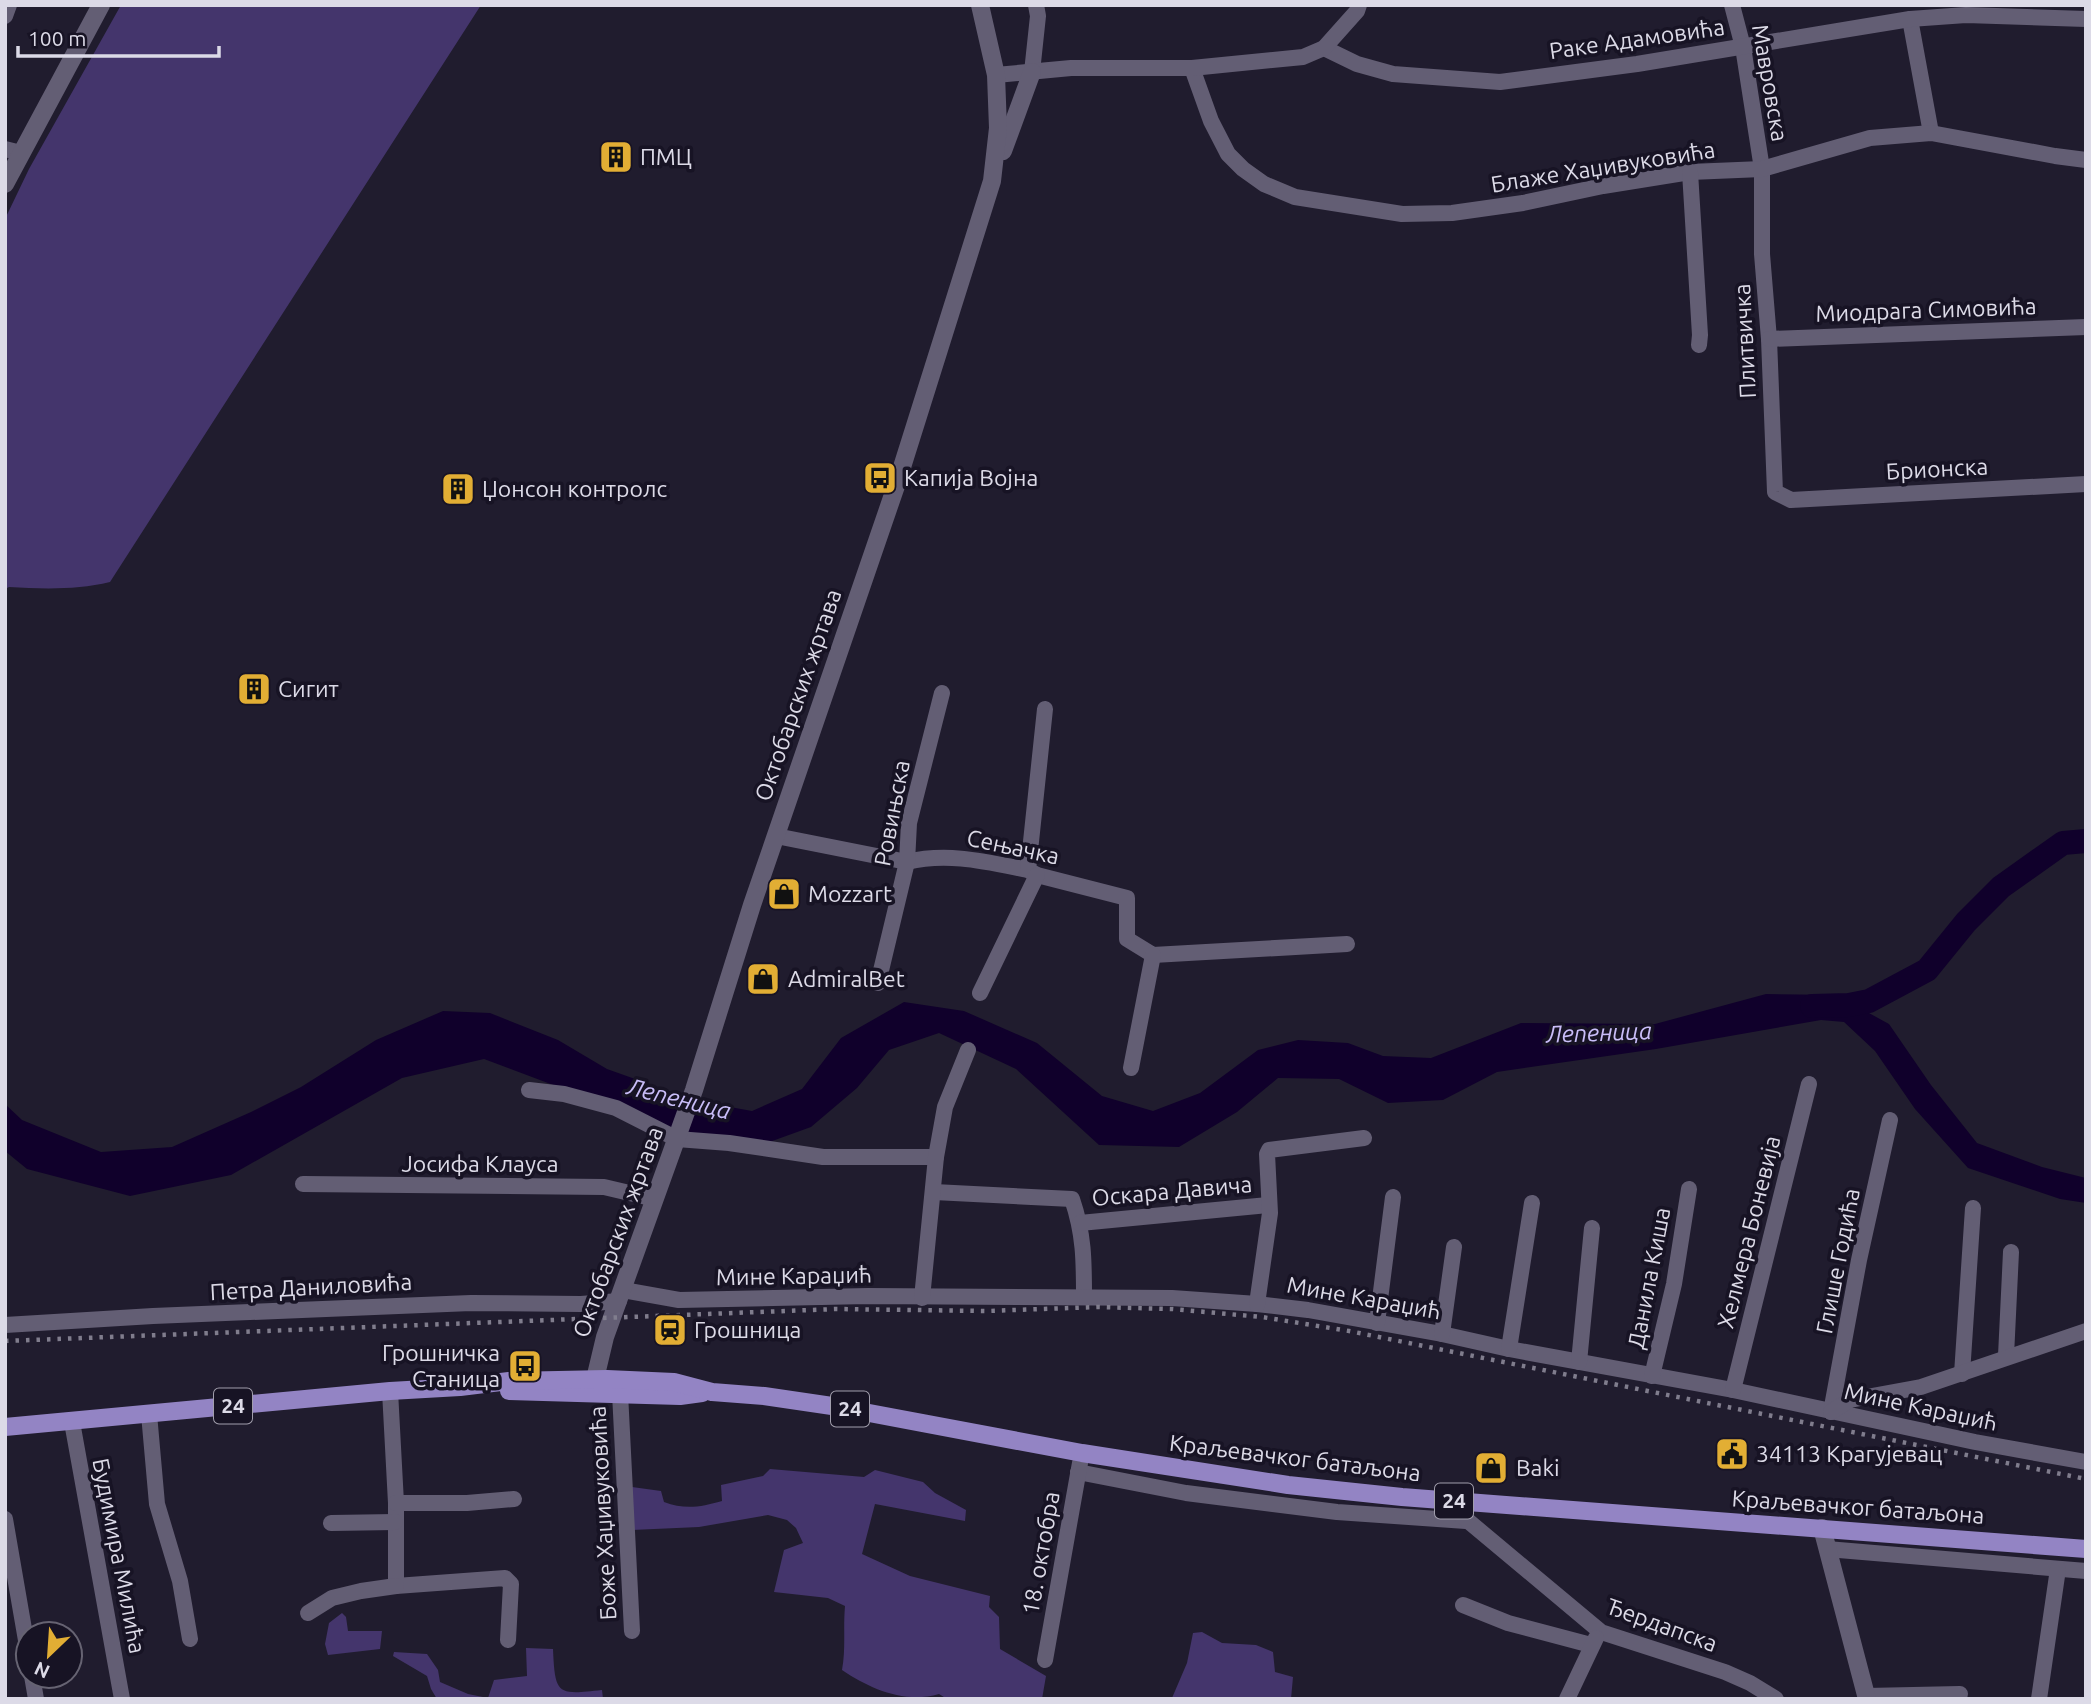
<svg xmlns="http://www.w3.org/2000/svg" width="2091" height="1704" viewBox="0 0 2091 1704" font-family="Ubuntu,sans-serif">
	<style>
		.green { fill: #44356c }
		.water { fill: #10002b }
		.lines { fill: none; stroke-linecap: round; stroke-linejoin: round }
		.river { stroke: #10002b; stroke-width: 24 }
		.minor { stroke: #635e74; stroke-width: 16 }
		.tertiary { stroke: #635e74; stroke-width: 18 }
		.primary { stroke: #9384c4; stroke-width: 18 }
		.rail { stroke: #807d8d; stroke-width: 4.5; stroke-dasharray: 3.5 7; stroke-linecap: butt }
		.labels { text-anchor: middle; stroke-width: 7; stroke-linejoin: round; paint-order: stroke }
		.shield { fill: #171324; stroke: #a19eac; stroke-width: 2 }
		.shield-label { font-size: 21px; font-weight: bold; fill: #dcdae7 }
		.street-label { font-size: 23px; fill: #dcdae7; stroke: #171324 }
		.poi-label { font-size: 23px; fill: #dcdae7; stroke: #171324; text-anchor: start }
		.water-label { font-size: 24px; font-style: italic; fill: #c9bdf8; stroke: #171324 }
	</style>
	<rect width="100%" height="100%" fill="#201c2e"/>
	<g class="green">
		<path d="M121,5H481L110,582C77,590 43,589 9,587L5,589V219L29,169Z"/>
		<path d="M770,1469L864,1477L875,1470L923,1482L935,1493L966,1510L965,1521L875,1504L862,1554L910,1576L990,1596L989,1607L999,1617L1000,1649L1046,1676L1042,1699H947L939,1694C905,1704 870,1689 842,1670C846,1648 843,1629 845,1606L828,1598L774,1592L784,1550L803,1543L796,1528L787,1520L768,1515L699,1527L632,1530V1487L661,1491L664,1502C685,1510 701,1507 722,1501L721,1485L763,1476Z"/>
		<path d="M342,1613L346,1617L348,1631H382L380,1649L328,1655L325,1644L329,1623Z"/>
		<path d="M1202,1632L1222,1643L1256,1645L1273,1652L1275,1672L1293,1677L1291,1699H1167L1172,1698L1187,1663L1193,1633Z"/>
		<path d="M526,1648L553,1649C555,1695 557,1695 602,1690L603,1699H437L431,1689L427,1676L393,1656L394,1652L427,1654L438,1670L440,1682L468,1694L488,1698L494,1680L527,1676Z"/>
	</g>
	<path class="water" d="M1766,994L1843,995L1844,1010L1858,1007L1889,1024L1931,1085L1977,1143L2042,1167L2086,1178V1203L2060,1199L1968,1168L1915,1109L1875,1051L1844,1022L1821,1020L1656,1049L1497,1072L1443,1100L1388,1103L1339,1079L1278,1078L1237,1112L1179,1147L1099,1145L1016,1069L939,1033L889,1050L857,1088L811,1127L764,1144L689,1136L484,1059L402,1078L231,1175L130,1196L27,1169L5,1151V1104L22,1120L101,1152L172,1147L251,1112L301,1087L376,1040L443,1011L490,1013L558,1040L607,1069L697,1101L752,1111L802,1089L841,1038L904,1002L964,1011L1037,1043L1102,1096L1153,1111L1200,1093L1258,1050L1298,1040L1348,1043L1383,1056L1431,1058L1521,1023L1655,1024Z"/>
	<g class="lines">
		<path class="river" d="M1812,1006L1849,1005L1869,1001L1927,970L1966,922L2001,887L2063,843L2086,841"/>
		<g class="minor">
			<path d="M1732,5L1743,47L1762,169V254L1769,339L1775,492L1791,500L2086,484"/>
			<path d="M5,16L9,5"/>
			<path d="M1910,19L1931,133"/>
			<path d="M1324,48L1357,64L1393,74L1500,82L1637,64L1910,19L1966,15L2086,19"/>
			<path d="M1192,68L1211,121L1228,154L1243,169L1264,184L1295,197L1402,214L1452,213L1523,203L1603,186L1690,172L1762,169L1870,138L1931,133L2055,156L2086,160"/>
			<path d="M1032,72L1038,16L1036,5"/>
			<path d="M996,75L1071,68H1192L1303,57L1324,48L1357,11L1359,5"/>
			<path d="M5,149L21,153"/>
			<path d="M1690,172L1700,335L1699,345"/>
			<path d="M1769,339L2086,327"/>
			<path d="M776,836L907,862C948,852 987,862 1028,870L1037,875L1127,898V939L1153,955L1347,944"/>
			<path d="M1028,870L1045,709"/>
			<path d="M878,983L907,862L909,823L942,693"/>
			<path d="M980,993L1037,875"/>
			<path d="M1131,1068L1153,955"/>
			<path d="M529,1090L564,1094L616,1108L677,1139L729,1143L823,1157H936"/>
			<path d="M303,1184L604,1187L655,1199"/>
			<path d="M934,1192L1072,1199C1084,1234 1084,1261 1084,1297"/>
			<path d="M1080,1223L1268,1205"/>
			<path d="M623,1290L679,1300L868,1296L1172,1298L1257,1304L1308,1310L1442,1334L1509,1349L1733,1390L1975,1442L2086,1462"/>
			<path d="M922,1298L936,1157L945,1107L968,1050"/>
			<path d="M1257,1304L1270,1213L1267,1154L1269,1150L1364,1138"/>
			<path d="M1377,1323L1393,1197"/>
			<path d="M5,1325L153,1316L471,1303L581,1304L619,1301"/>
			<path d="M1442,1334L1454,1247"/>
			<path d="M1509,1349L1532,1203"/>
			<path d="M2006,1356L2011,1252"/>
			<path d="M1579,1362L1592,1228"/>
			<path d="M1962,1374L1973,1208"/>
			<path d="M1652,1376L1674,1284L1689,1189"/>
			<path d="M1733,1390L1809,1084"/>
			<path d="M390,1391L396,1503V1586L505,1578L511,1584L508,1640"/>
			<path d="M620,1393L632,1631"/>
			<path d="M1831,1412L1859,1260L1890,1120"/>
			<path d="M1831,1412L1850,1400L1921,1387L2086,1331"/>
			<path d="M149,1414L157,1504L180,1581L190,1639"/>
			<path d="M72,1422L122,1699"/>
			<path d="M1078,1472L1186,1493L1337,1512L1466,1521"/>
			<path d="M1443,1500L1601,1632L1725,1672L1750,1683L1776,1699"/>
			<path d="M396,1503H467L514,1499"/>
			<path d="M5,1519L28,1652"/>
			<path d="M331,1523L395,1522"/>
			<path d="M1827,1549L2086,1571"/>
			<path d="M1463,1605L1508,1623L1591,1645"/>
			<path d="M308,1613L332,1598L361,1591L396,1586"/>
			<path d="M1045,1660L1080,1463"/>
			<path d="M32,1676L36,1699"/>
			<path d="M1866,1696L1960,1694"/>
			<path d="M1567,1699L1596,1638"/>
			<path d="M2039,1699L2058,1569"/>
		</g>
		<g class="tertiary">
			<path d="M1003,151L1032,72"/>
			<path d="M5,184L101,5"/>
			<path d="M594,1393L595,1379L605,1337L694,1090L752,905L897,483L992,181L998,128L996,75L980,5"/>
			<path d="M1822,1528L1867,1699"/>
		</g>
		<g class="primary">
			<path d="M509,1391L680,1396L702,1393"/>
			<path d="M5,1427L390,1391L460,1387L509,1381L607,1379L674,1382L712,1392L764,1396L832,1406L1082,1453L1288,1485L1402,1497L2086,1549"/>
		</g>
		<path class="rail" d="M5,1341L837,1309L988,1311L1097,1307L1172,1309L1262,1317L1349,1331L2086,1479"/>
	</g>
	<defs>
		<symbol id="building-square" viewBox="-11 -11 22 22"><rect x="-9" y="-9" width="18" height="18" rx="4" fill="#e2ae34" stroke="#171324"/><path d="M-4-6H4V6H1V3H-1V6H-4ZM-2.5-4.3h1.7v1.8h-1.7ZM.8-4.3h1.7v1.8H.8ZM-2.5-1h1.7V.8h-1.7ZM.8-1h1.7V.8H.8Z" fill="#111"/></symbol>
		<symbol id="bus-square" viewBox="-11 -11 22 22"><rect x="-9" y="-9" width="18" height="18" rx="4" fill="#e2ae34" stroke="#171324"/><path d="M-5-6H5V4H4V6H2V4H-2V6H-4V4H-5ZM-3.5-4V0h7V-4ZM-3.5 1.2v1.5H-2V1.2ZM2 1.2v1.5H3.5V1.2Z" fill="#111"/></symbol>
		<symbol id="shop-square" viewBox="-11 -11 22 22"><rect x="-9" y="-9" width="18" height="18" rx="4" fill="#e2ae34" stroke="#171324"/><path d="M-5-2.5h2.3a2.7 3.5 0 0 1 5.4 0H5L5.5 6h-11ZM-1.5-2.5h3a1.5 2.3 0 0 0-3 0Z" fill="#111"/></symbol>
		<symbol id="station-square" viewBox="-11 -11 22 22"><rect x="-9" y="-9" width="18" height="18" rx="4" fill="#e2ae34" stroke="#171324"/><path d="M-3-6H3Q5-6 5-4V2Q5 4 3 4L4.5 6H3L1.5 4h-3L-3 6H-4.5L-3 4Q-5 4-5 2V-4Q-5-6-3-6ZM-3.5-4v3h7v-3ZM-3.5 1v1.5H-2V1ZM2 1v1.5H3.5V1Z" fill="#111"/></symbol>
		<symbol id="civic-square" viewBox="-11 -11 22 22"><rect x="-9" y="-9" width="18" height="18" rx="4" fill="#e2ae34" stroke="#171324"/><path d="M-.6-6.5H3V-4.5H.6V-3L4-1V1h2V6H-6V1h2V-1L-.6-3ZM-1.2 2.5V6h2.4V2.5Z" fill="#111"/></symbol>
	</defs>
	<g fill-rule="evenodd">
		<use href="#building-square" x="597" y="138" width="38" height="38"/>
		<use href="#bus-square" x="861" y="459" width="38" height="38"/>
		<use href="#building-square" x="439" y="470" width="38" height="38"/>
		<use href="#building-square" x="235" y="670" width="38" height="38"/>
		<use href="#shop-square" x="765" y="875" width="38" height="38"/>
		<use href="#shop-square" x="744" y="960" width="38" height="38"/>
		<use href="#station-square" x="651" y="1311" width="38" height="38"/>
		<use href="#bus-square" x="506" y="1347" width="38" height="38"/>
		<use href="#civic-square" x="1713" y="1435" width="38" height="38"/>
		<use href="#shop-square" x="1472" y="1449" width="38" height="38"/>
	</g>
	<g class="labels">
		<g class="shield">
			<rect x="214" y="1388.5" width="38" height="35" rx="5"/>
			<rect x="831" y="1391.5" width="38" height="35" rx="5"/>
			<rect x="1435" y="1483.5" width="38" height="35" rx="5"/>
		</g>
		<g class="shield-label">
			<text x="233" y="1413">24</text>
			<text x="850" y="1416">24</text>
			<text x="1454" y="1508">24</text>
		</g>
		<g class="street-label">
			<text transform="translate(1637 39) rotate(-8)" y="8">Раке Адамовића</text>
			<text transform="translate(1770 83) rotate(80)" y="8">Мавровска</text>
			<text transform="translate(1603 167) rotate(-9)" y="8">Блаже Хаџивуковића</text>
			<text transform="translate(1926 310) rotate(-2)" y="8">Миодрага Симовића</text>
			<text transform="translate(1745 341) rotate(-93)" y="8">Плитвичка</text>
			<text transform="translate(1937 469) rotate(-3)" y="8">Брионска</text>
			<text transform="translate(798 695) rotate(-71)" y="8">Октобарских жртава</text>
			<text transform="translate(892 813) rotate(-79)" y="8">Ровињска</text>
			<text transform="translate(1013 847) rotate(12)" y="8">Сењачка</text>
			<text x="480" y="1172">Јосифа Клауса</text>
			<text transform="translate(1172 1191) rotate(-5)" y="8">Оскара Давича</text>
			<text transform="translate(618 1232) rotate(-70)" y="8">Октобарских жртава</text>
			<text transform="translate(1749 1232) rotate(-76)" y="8">Хелмера Боневија</text>
			<text transform="translate(1838 1261) rotate(-79)" y="8">Глише Годића</text>
			<text transform="translate(794 1276) rotate(-1)" y="8">Мине Караџић</text>
			<text transform="translate(1649 1278) rotate(-79)" y="8">Данила Киша</text>
			<text transform="translate(311 1287) rotate(-3)" y="8">Петра Даниловића</text>
			<text transform="translate(1364 1298) rotate(10)" y="8">Мине Караџић</text>
			<text transform="translate(1921 1407) rotate(12)" y="8">Мине Караџић</text>
			<text transform="translate(1295 1458) rotate(7)" y="8">Краљевачког батаљона</text>
			<text transform="translate(1858 1507) rotate(4)" y="8">Краљевачког батаљона</text>
			<text transform="translate(603 1513) rotate(-93)" y="8">Боже Хаџивуковића</text>
			<text transform="translate(1041 1553) rotate(-80)" y="8">18. октобра</text>
			<text transform="translate(119 1556) rotate(79)" y="8">Будимира Милића</text>
			<text transform="translate(1662 1625) rotate(20)" y="8">Ђердапска</text>
		</g>
		<g class="poi-label">
			<text x="640" y="165">ПМЦ</text>
			<text x="904" y="486">Капија Војна</text>
			<text x="482" y="497">Џонсон контролс</text>
			<text x="278" y="697">Сигит</text>
			<text x="808" y="902">Mozzart</text>
			<text x="788" y="987">AdmiralBet</text>
			<text x="694" y="1338">Грошница</text>
			<text x="500" y="1361" text-anchor="end">Грошничка<tspan x="500" dy="26">Станица</tspan></text>
			<text x="1756" y="1462">34113 Крагујевац</text>
			<text x="1516" y="1476">Baki</text>
		</g>
		<g class="water-label">
			<text transform="translate(1599 1033) rotate(-2)" y="8">Лепеница</text>
			<text transform="translate(679 1099) rotate(14)" y="8">Лепеница</text>
		</g>
	</g>
	<rect width="2091" height="1704" fill="none" stroke="#dcdae7" stroke-width="14"/>
	<g transform="translate(49 1655) rotate(205)"><circle r="33" fill="#171324" stroke="#666372" stroke-width="2"/>
	<path d="M0-5L12 26L0 18L-12 26Z" fill="#e2ae34"/>
	<text y="-10" font-size="19" font-weight="bold" text-anchor="middle" fill="#dcdae7">N</text>
	</g>
	<path d="M18 46v10h201v-10" fill="none" stroke="#dcdae7" stroke-width="3.5"/>
	<text x="28" y="46" font-size="21" fill="#dcdae7" stroke="#171324" stroke-width="5" paint-order="stroke">100 m</text>
</svg>
